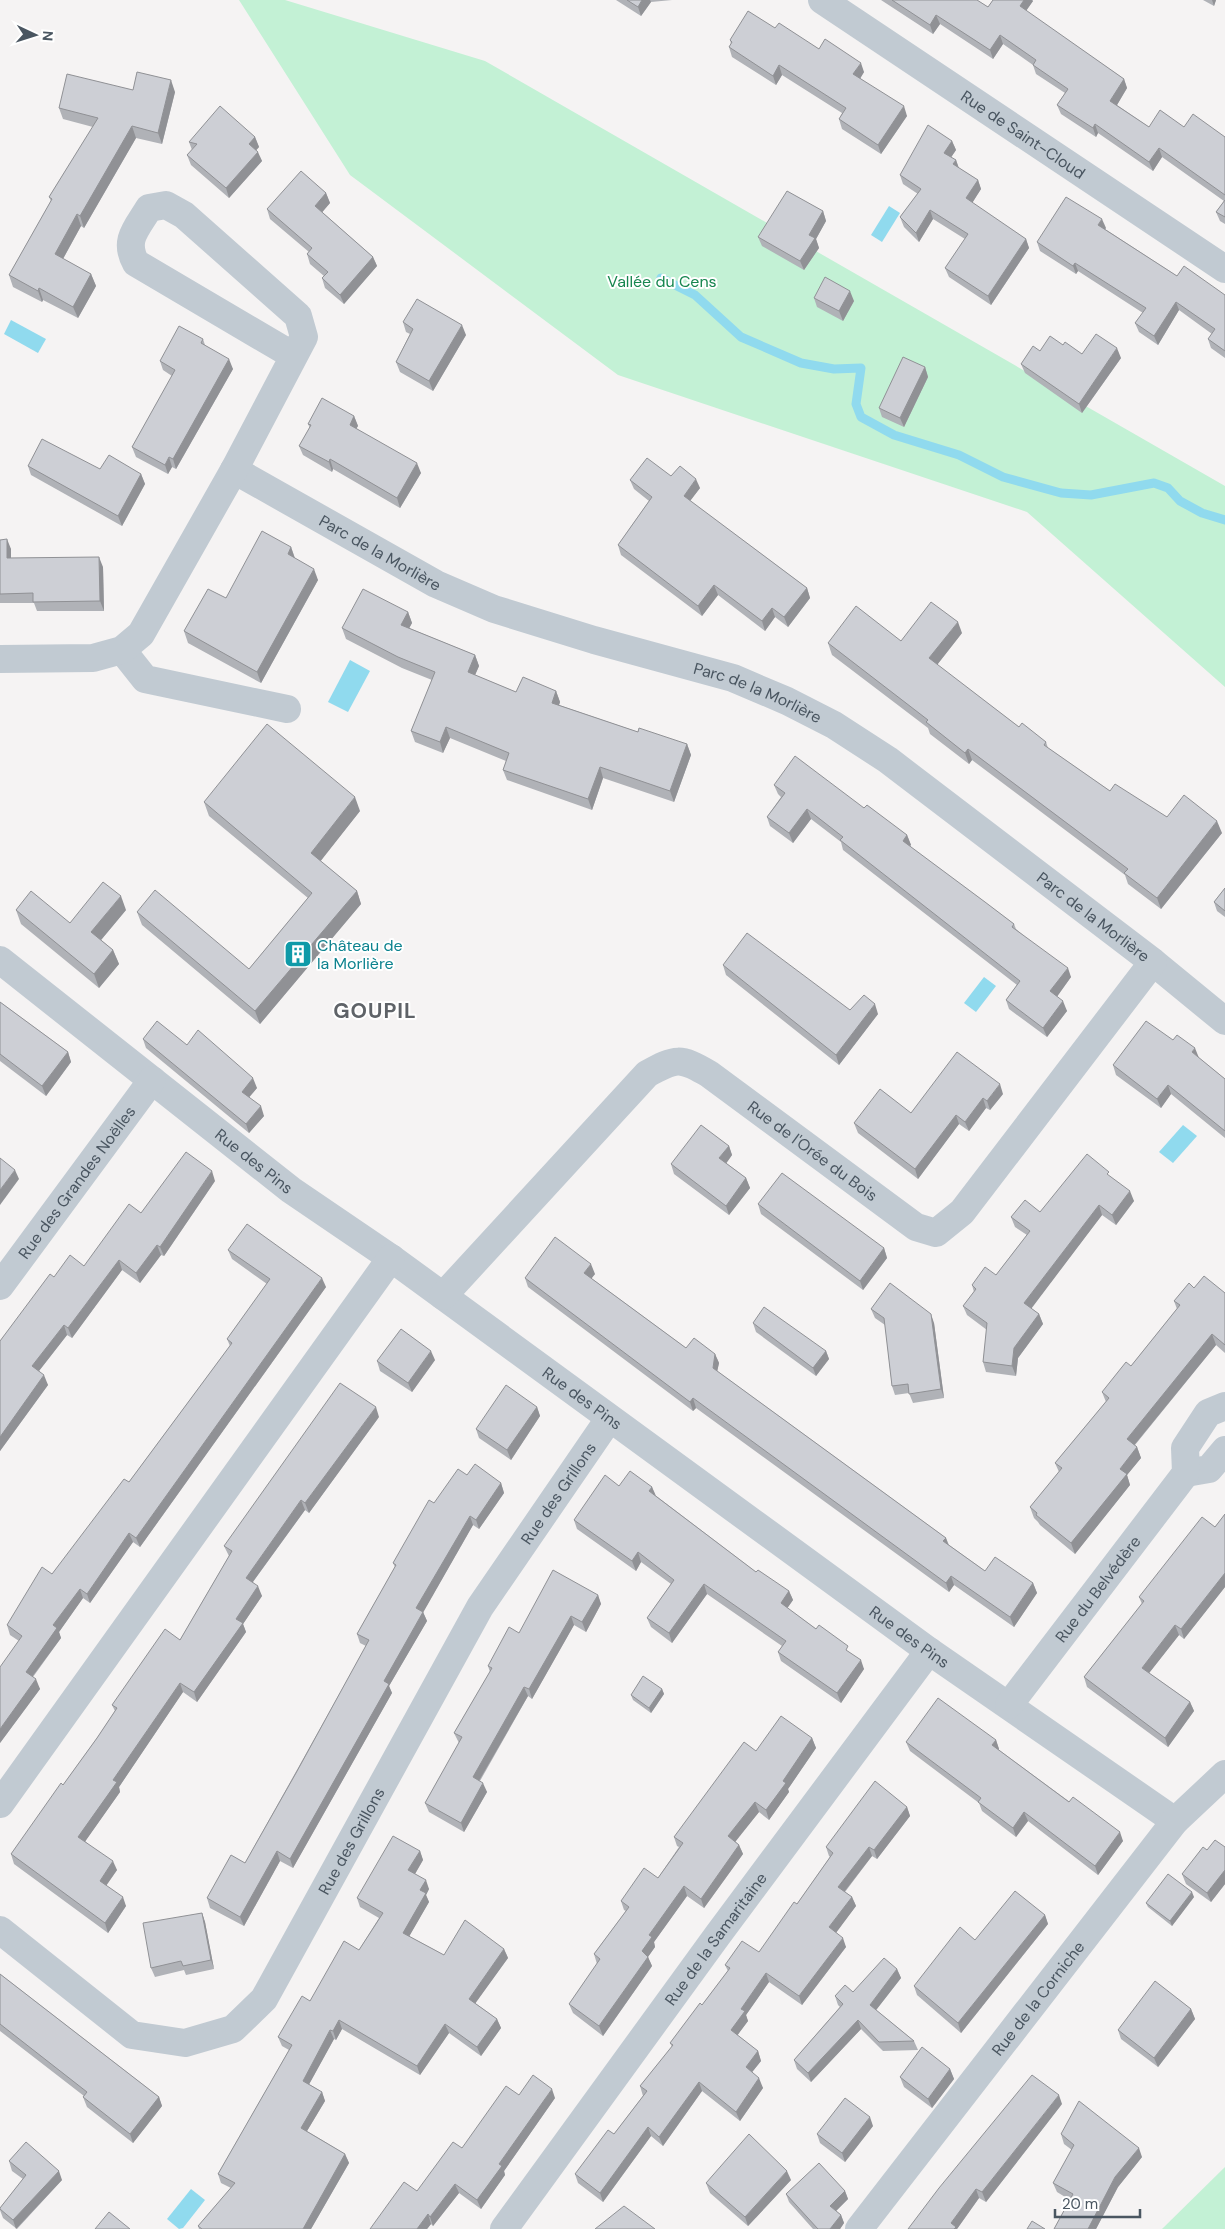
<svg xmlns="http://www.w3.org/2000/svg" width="1225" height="2229" viewBox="0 0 1225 2229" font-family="'DM Sans',sans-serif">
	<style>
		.green { fill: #c3f1d5 }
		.water { fill: #90daee }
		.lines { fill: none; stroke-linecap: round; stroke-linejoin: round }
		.stream { stroke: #90daee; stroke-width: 9 }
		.street { stroke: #c1cad2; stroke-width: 28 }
		.wall { fill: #b0b2b7 }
		.shaded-wall { fill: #909195 }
		.building { fill: #cdcfd5; stroke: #909195 }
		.labels { text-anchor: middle; stroke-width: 4; stroke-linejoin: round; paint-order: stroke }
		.street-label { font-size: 16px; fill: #4a5661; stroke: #fff }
		.park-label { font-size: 16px; fill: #17864f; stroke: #fff }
		.culture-label { font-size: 16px; fill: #0d838f; stroke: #fff; text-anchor: start }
		.district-label { font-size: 21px; font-weight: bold; letter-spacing: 1px; fill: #5f6368; stroke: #fff }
	</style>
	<rect width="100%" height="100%" fill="#f5f3f3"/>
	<g class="green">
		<path d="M239,0H285L485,61L1225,486V687L1027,512L618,375L350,175Z"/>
		<path d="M1225,2167V2229H1162Z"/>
	</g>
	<g class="water">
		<path d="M889,206L900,213L882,242L871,235Z"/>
		<path d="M11,320L46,339L38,353L4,334Z"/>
		<path d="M350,660L370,671L348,712L328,702Z"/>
		<path d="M984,977L996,986L976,1012L964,1003Z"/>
		<path d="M1183,1125L1197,1136L1173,1163L1159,1152Z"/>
		<path d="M191,2189L205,2200L183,2228L179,2229L167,2219Z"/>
	</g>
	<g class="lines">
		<path class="stream" d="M661,278L695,295L741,337L801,363L834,369L861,368L856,404L861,417L894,435L959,455L1003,477L1061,493L1091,495L1154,483L1168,488L1180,501L1202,513L1225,520"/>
		<g class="street">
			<path id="s1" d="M822,0L1225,269"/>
			<path id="s2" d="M234,470L436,584L494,609L594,640L733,678L787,701L834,725L888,760L1153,962L1225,1021"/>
			<path d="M122,650L145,679L287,709"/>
			<path d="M0,659L93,658L122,650L141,634L234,470L304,337L298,316L184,215L166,205L149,208C137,228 123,240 136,263L294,356"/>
			<path id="s3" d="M0,960L291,1190L391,1258L929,1651L1175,1821"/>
			<path id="s4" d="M0,1286L152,1080"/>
			<path id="s5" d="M443,1296L647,1074C676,1058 680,1057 709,1074L916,1227L936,1233L962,1212L1153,962"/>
			<path d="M1186,1473L1209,1469L1225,1450"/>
			<path id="s6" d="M1009,1705L1186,1473L1185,1448L1208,1413L1225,1406"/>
			<path d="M0,1804L391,1258"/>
			<path id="s7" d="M0,1930L132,2035L185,2043L233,2029L264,1999L480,1607L609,1419"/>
			<path id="s8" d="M504,2229L717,1936L929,1651"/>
			<path id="s9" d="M859,2229L1175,1821L1225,1774"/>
		</g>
	</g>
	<g class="wall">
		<path d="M616,0H672L651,2L641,16Z"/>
		<path d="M881,0H977L988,7L993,0H1032L1033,1L1026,11L1124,79L1127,88L1117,105L1149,127H1184L1225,137V224L1220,221L1216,212L1224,201L1162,157L1153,171L1098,133L1096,137L1061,114L1057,105L1065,93L1036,74L1033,65L1003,44L993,59L940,24L933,34Z"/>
		<path d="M1203,0H1216L1214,6Z"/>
		<path d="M775,28L819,49L864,72L860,78L907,116L881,154L842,129L839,119L842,113L782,75L776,85L732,57L729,47L731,44L730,40Z"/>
		<path d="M133,90L175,92L162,144L136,138L84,228L81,226L63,259L91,274L96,286L78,318L43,300L42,302L13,287L9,275L51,201L49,197L93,127L63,119L59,108Z"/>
		<path d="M255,137L259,147L256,150L262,161L229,198L191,165L187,155L192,150L189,142Z"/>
		<path d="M952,141L956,150L951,157L956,160L959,168L978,180L981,189L972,203L1026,239L1029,248L991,305L949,277L945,268L965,239L933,219L919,242L904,227L900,217L918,194L903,184L900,175Z"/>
		<path d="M326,193L330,203L322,212L373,257L377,266L344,304L325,288L322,278L324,276L310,264L307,254L309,252L270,219L267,209Z"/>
		<path d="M823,211L826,221L816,239L819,248L804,270L762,246L758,237Z"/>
		<path d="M1106,228L1105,229L1177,276L1225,295V358L1211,348L1208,339L1212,334L1179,310L1158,345L1139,332L1135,323L1143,313L1078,271L1076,274L1040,251L1037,242Z"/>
		<path d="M814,298L854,301L843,321L817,307Z"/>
		<path d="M403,322L466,335L433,391L400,372L396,362L410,334L406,332Z"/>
		<path d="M203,339L205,345L233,369L176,469L172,467L168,474L136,457L132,447L172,376L163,370L160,361Z"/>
		<path d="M1063,345L1082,354L1121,358L1082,413L1025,373L1021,364L1040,351Z"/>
		<path d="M925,367L928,377L904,427L882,417L879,408Z"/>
		<path d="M354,416L358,426L356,428L421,473L400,508L333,469L332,472L303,455L299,446L310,428L308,424Z"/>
		<path d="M28,466L100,469L141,474L145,484L122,526L31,475Z"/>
		<path d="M671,476L700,488L690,501L807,588L810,598L788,627L775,617L765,631L718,595L702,616L621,555L618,545L649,501L634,489L630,480Z"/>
		<path d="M0,540L11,549V558L103,567L104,611H37L34,603H0Z"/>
		<path d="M291,547L295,558L318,580L261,683L188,643L184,631Z"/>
		<path d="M408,612L412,623L409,628L475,655L479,666L475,675L516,692L556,691L560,702L559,705L638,732L687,744L691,755L674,802L603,778L592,810L507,780L503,770L506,761L450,738L443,753L415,742L411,731L432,680L402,668L346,639L342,628Z"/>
		<path d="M962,633L937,665L1019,727L1046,742L1048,748L1110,791L1167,817L1222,833L1161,909L1128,884L1125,875L972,760L969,764L930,734L928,728L832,655L828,643L901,641Z"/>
		<path d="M774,785L864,808L907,835L911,845L909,846L1014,924L1016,929L1071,977L1057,996L1067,1011L1047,1037L1009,1009L1006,1000L1017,985L843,850L841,842L811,819L793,843L770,826L767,817L781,797L778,794Z"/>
		<path d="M204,802L360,811L320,861L357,891L361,904L260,1024L142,925L137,912L249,969L308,898L209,816Z"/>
		<path d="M1225,888V917L1217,911L1214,902Z"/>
		<path d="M16,910L70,923L126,910L101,940L113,950L119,964L99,988L21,924Z"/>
		<path d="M723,965L850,1010L878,1014L839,1065L726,975Z"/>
		<path d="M0,1002L68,1052L71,1062L46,1096L0,1061Z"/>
		<path d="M143,1039L187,1045L257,1088L249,1097L264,1116L249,1133L146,1048Z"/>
		<path d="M1173,1040L1199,1058L1225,1079V1138L1171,1094L1161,1108L1116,1075L1113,1065Z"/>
		<path d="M1003,1094L990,1110L986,1108L969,1131L959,1124L918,1179L858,1133L854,1123L911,1113Z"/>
		<path d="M729,1146L732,1155L726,1163L746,1178L750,1188L729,1215L674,1174L671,1164Z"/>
		<path d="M1112,1178L1134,1201L1116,1225L1102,1215L1031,1308L1039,1314L1043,1324L1018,1358L1016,1376L986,1372L983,1362L987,1330L967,1315L963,1306L974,1292L972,1285L996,1275L1027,1235L1015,1227L1011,1217L1040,1212Z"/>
		<path d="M215,1181L164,1256L161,1255L140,1283L122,1270L72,1338L67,1335L39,1371L48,1385L0,1451V1341L54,1277L84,1266L141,1213Z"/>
		<path d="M758,1204L884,1248L887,1258L863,1290L761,1214Z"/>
		<path d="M228,1250L326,1287L140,1547L133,1542L90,1603L83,1598L59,1632L61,1638L33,1677L40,1689L0,1743L19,1641L10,1635L7,1625L52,1574L129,1482L230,1346L227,1339L267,1284L232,1259Z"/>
		<path d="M595,1274L591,1278L686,1348L715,1354L719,1363L717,1371L946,1538L949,1545L985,1571L1033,1583L1037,1593L1014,1627L954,1585L949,1592L696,1408L693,1411L528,1287L525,1278Z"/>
		<path d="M1194,1288L1225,1293V1353L1216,1345L1135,1445L1137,1447L1141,1458L1127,1475L1130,1485L1075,1554L1040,1525L1038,1522L1034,1518L1030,1507L1059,1472L1055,1463L1106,1402L1102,1392L1131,1366L1177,1309L1174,1301Z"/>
		<path d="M871,1309L934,1323L944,1398L913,1403L909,1393L895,1395L892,1386L885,1325L875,1318Z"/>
		<path d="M753,1323L826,1351L829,1359L816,1376L756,1332Z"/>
		<path d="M435,1360L412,1392L380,1371L377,1361Z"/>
		<path d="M537,1407L540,1416L511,1460L479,1438L476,1429Z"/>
		<path d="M379,1417L309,1513L305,1510L253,1582L262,1596L243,1624L246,1632L197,1702L183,1692L119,1787L120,1792L85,1841L117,1870L106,1886L126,1906L108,1933L14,1864L11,1854L63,1785L97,1738L115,1711L112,1705L180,1640L229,1556L224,1546Z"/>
		<path d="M467,1475L501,1483L504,1493L479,1529L473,1525L423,1612L427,1621L389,1686L392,1693L293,1868L280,1861L244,1926L210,1908L207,1898L245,1863L366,1646L360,1643L357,1634L395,1567L393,1563L434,1503Z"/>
		<path d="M619,1486L652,1487L655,1495L756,1572L789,1591L793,1600L787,1608L850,1653L864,1669L841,1703L781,1661L778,1652L782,1646L707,1594L672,1643L651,1627L647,1618L671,1584L641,1562L636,1571L577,1529L574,1520Z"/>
		<path d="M1225,1514V1587L1184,1639L1179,1635L1149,1673L1190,1702L1194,1711L1168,1747L1087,1687L1084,1677L1142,1604L1139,1597L1215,1527Z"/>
		<path d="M598,1595L601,1604L586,1632L574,1625L532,1699L528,1696L480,1781L487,1792L464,1832L429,1812L425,1803L459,1743L454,1733L490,1672L488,1666L519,1633Z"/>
		<path d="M662,1689L664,1694L651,1713L633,1700L631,1695Z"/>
		<path d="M812,1738L816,1748L788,1789L789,1792L769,1820L759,1812L735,1841L739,1845L743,1854L704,1908L687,1896L654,1942L655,1947L648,1957L652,1966L603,2036L573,2013L569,2004L597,1964L594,1954L626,1911L624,1910L621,1901L658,1878L679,1847L677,1846L674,1837L756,1751Z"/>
		<path d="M996,1740L999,1749V1750L1123,1841L1098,1875L1028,1821L1016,1837L982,1811L979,1803L910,1751L906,1742Z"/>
		<path d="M907,1807L910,1816L877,1859L872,1856L845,1892L852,1897L856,1906L836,1932L846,1947L802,2005L769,1982L746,2015L748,2021L737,2035L758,2051L761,2061L752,2072L763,2088L740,2121L702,2091L663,2146L651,2136L603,2202L578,2183L575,2174L614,2134L643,2096L640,2086L672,2047L670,2043L702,2005L728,1971L725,1965L759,1952L797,1904L830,1857L829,1856L826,1847Z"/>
		<path d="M1225,1847V1884L1211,1902L1186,1884L1182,1874L1207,1850Z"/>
		<path d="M420,1851L423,1860L415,1874L429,1889L426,1895L429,1902L409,1936L444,1955L504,1949L508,1958L475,2003L497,2019L501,2028L481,2056L449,2033L420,2075L342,2029L336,2040L334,2039L309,2084L322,2092L325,2101L307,2131L345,2154L349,2163L311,2229H199L198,2226L231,2188L221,2183L218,2174L289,2050L282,2046L278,2037L310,2001L359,1950L379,1918L360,1907L357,1898Z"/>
		<path d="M1194,1897L1172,1926L1148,1907L1146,1903Z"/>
		<path d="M202,1913L205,1922L214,1969L186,1975L184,1970L155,1977L151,1968Z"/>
		<path d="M1045,1915L1048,1924L961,2033L917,1995L914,1986L975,1940Z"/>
		<path d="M897,1969L901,1978L876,2010L914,2041L918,2050L883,2051L861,2029L811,2082L797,2069L794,2060L840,2007L838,2005L835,1996L853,1992Z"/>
		<path d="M0,1974L159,2097L162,2106L133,2143L87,2107L83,2097L84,2096L0,2031Z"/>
		<path d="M1191,2009L1195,2019L1158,2067L1121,2039L1118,2030Z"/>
		<path d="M950,2069L954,2079L932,2108L904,2087L900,2077Z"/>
		<path d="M519,2095L555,2098L504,2171L505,2175L481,2209L459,2193L433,2226L431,2224L427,2229H370L417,2191Z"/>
		<path d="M1062,2104L986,2202L979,2198L957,2229H908Z"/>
		<path d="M873,2126L845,2162L820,2143L817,2134Z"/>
		<path d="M1061,2134L1142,2157L1118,2187L1096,2229H1054L1070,2200L1057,2192L1053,2183L1072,2150L1064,2144Z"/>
		<path d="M9,2161L62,2180L17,2229L3,2218L0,2210V2208L23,2179L12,2171Z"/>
		<path d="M791,2180L748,2226L710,2193L706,2183Z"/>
		<path d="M845,2191L848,2199L836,2211L841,2215L844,2223L840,2229H813L789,2202L786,2194Z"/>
	</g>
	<g class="shaded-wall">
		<path d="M642,0H650L651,2L641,16L638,7Z"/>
		<path d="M1024,0H1032L1033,1L1023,15L1020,6Z"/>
		<path d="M1212,0H1216L1214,6Z"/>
		<path d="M936,15L940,24L933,34L930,25Z"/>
		<path d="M1000,35L1003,44L993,59L990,50Z"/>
		<path d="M861,63L864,72L857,84L853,74Z"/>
		<path d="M779,65L782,75L776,85L773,76Z"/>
		<path d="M1124,79L1127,88L1114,110L1110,101Z"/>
		<path d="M171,80L175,92L162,144L158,133Z"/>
		<path d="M904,106L907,116L881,154L878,145Z"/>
		<path d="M1095,124L1098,133L1096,137L1093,128Z"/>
		<path d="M132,126L136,138L84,228L80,216Z"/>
		<path d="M255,137L259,147L253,154L249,144Z"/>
		<path d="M952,141L956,150L948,162L944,153Z"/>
		<path d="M1159,148L1162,157L1153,171L1149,162Z"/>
		<path d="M258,152L262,161L229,198L226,188Z"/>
		<path d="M956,160L959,169L953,164Z"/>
		<path d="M978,180L981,189L969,208L966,198Z"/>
		<path d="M326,193L330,203L319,216L315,206Z"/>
		<path d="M930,210L933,219L919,242L916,233Z"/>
		<path d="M823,211L826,221L816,239L819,248L804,270L800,261L809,235Z"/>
		<path d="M77,214L81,226L59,266L55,254Z"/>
		<path d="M1102,219L1106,228L1102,234L1098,225Z"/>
		<path d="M1026,239L1029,248L991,305L988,296Z"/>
		<path d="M373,257L377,266L344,304L340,295Z"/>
		<path d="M1075,263L1078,271L1076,274L1073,266Z"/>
		<path d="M91,274L96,286L78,318L73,307Z"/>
		<path d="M39,288L43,300L42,302L38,291Z"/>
		<path d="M850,291L854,301L843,321L839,311Z"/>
		<path d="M1176,302L1179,310L1158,345L1154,336Z"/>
		<path d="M462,325L466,335L433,391L429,381Z"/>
		<path d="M1117,348L1121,358L1082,413L1079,404Z"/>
		<path d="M229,359L233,369L176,469L173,459Z"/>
		<path d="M925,367L928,377L904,427L900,418Z"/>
		<path d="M354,416L358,426L353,434L350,425Z"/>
		<path d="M169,457L172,467L168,474L165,465Z"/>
		<path d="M330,459L333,469L332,472L329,462Z"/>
		<path d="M417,463L421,473L400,508L397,498Z"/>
		<path d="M141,474L145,484L122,526L118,516Z"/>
		<path d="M696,479L700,488L687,505L684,496Z"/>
		<path d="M7,539L11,549V568L7,558Z"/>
		<path d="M291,547L295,559L288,554Z"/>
		<path d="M99,557L103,567L104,611L100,601Z"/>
		<path d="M314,569L318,580L261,683L257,672Z"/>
		<path d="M714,585L718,595L702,616L698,606Z"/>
		<path d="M807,588L810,598L788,627L784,617Z"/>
		<path d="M772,608L775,617L765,631L762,621Z"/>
		<path d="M408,612L412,623L405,636L401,625Z"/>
		<path d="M958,622L962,633L933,670L929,658Z"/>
		<path d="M475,655L479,666L472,682L468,672Z"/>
		<path d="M556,691L560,702L556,714L552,703Z"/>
		<path d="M446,727L450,738L443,753L440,742Z"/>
		<path d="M687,744L691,755L674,802L670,791Z"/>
		<path d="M968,749L972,760L969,764L965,753Z"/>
		<path d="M600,767L603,778L592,810L588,799Z"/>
		<path d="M355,797L360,811L316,867L311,853Z"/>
		<path d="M807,809L811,819L793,843L789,833Z"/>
		<path d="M1217,821L1222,833L1161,909L1157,898Z"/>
		<path d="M907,835L911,845L906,851L903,841Z"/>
		<path d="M357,891L361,904L260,1024L255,1011Z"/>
		<path d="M121,896L126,910L96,946L91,932Z"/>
		<path d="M113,950L119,964L99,988L94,974Z"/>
		<path d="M1068,968L1071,977L1054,1001L1050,991Z"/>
		<path d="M1063,1001L1067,1011L1047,1037L1043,1028Z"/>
		<path d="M875,1004L878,1014L839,1065L836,1055Z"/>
		<path d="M1195,1048L1199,1058L1192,1052Z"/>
		<path d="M68,1052L71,1062L46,1096L42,1086Z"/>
		<path d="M253,1078L257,1088L246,1101L242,1092Z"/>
		<path d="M1000,1084L1003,1094L990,1110L987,1101Z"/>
		<path d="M1168,1085L1171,1094L1161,1108L1157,1099Z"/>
		<path d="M983,1098L986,1108L969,1131L965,1122Z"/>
		<path d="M261,1106L264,1116L249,1133L246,1124Z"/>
		<path d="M956,1115L959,1124L918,1179L915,1169Z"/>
		<path d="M729,1146L732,1155L723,1168L719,1158Z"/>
		<path d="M15,1170L19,1179L0,1205V1190Z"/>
		<path d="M212,1171L215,1181L164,1256L160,1247Z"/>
		<path d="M746,1178L750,1188L729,1215L726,1206Z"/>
		<path d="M1130,1191L1134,1201L1116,1225L1112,1215Z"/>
		<path d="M1099,1205L1102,1215L1028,1313L1024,1303Z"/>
		<path d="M157,1245L161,1255L140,1283L136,1273Z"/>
		<path d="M884,1248L887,1258L863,1290L860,1281Z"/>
		<path d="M119,1260L122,1270L72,1338L68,1328Z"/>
		<path d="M591,1264L595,1274L588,1283L584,1273Z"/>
		<path d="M322,1278L326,1287L140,1547L136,1538Z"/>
		<path d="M931,1314L934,1323L944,1398L941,1389Z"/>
		<path d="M1039,1314L1043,1324L1018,1358L1016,1376L1012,1366L1014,1348Z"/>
		<path d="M64,1325L67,1335L35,1376L32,1366Z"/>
		<path d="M1212,1334L1216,1345L1131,1449L1127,1439Z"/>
		<path d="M431,1351L435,1360L412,1392L408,1383Z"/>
		<path d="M826,1351L829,1359L816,1376L813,1368Z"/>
		<path d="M715,1354L719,1363L716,1377L713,1368Z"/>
		<path d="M44,1375L48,1385L0,1451V1437Z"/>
		<path d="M693,1398L696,1408L693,1411L690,1402Z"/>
		<path d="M376,1407L379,1417L309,1513L305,1503Z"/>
		<path d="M537,1407L540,1416L511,1460L507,1450Z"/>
		<path d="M1137,1447L1141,1458L1127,1475L1130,1485L1075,1554L1071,1543L1120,1469Z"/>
		<path d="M501,1483L504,1493L479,1529L476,1520Z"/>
		<path d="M652,1487L656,1496L649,1491Z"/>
		<path d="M301,1500L305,1510L249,1587L246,1578Z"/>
		<path d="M470,1516L473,1525L420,1618L416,1608Z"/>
		<path d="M129,1533L133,1542L90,1603L87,1594Z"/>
		<path d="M946,1538L949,1547L943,1541Z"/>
		<path d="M638,1552L641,1562L636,1571L632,1561Z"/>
		<path d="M1225,1573V1587L1184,1639L1181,1629Z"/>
		<path d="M951,1576L954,1585L949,1592L946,1583Z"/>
		<path d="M1033,1583L1037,1593L1014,1627L1010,1617Z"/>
		<path d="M704,1584L707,1594L672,1643L669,1633Z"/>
		<path d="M258,1586L262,1596L243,1624L246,1632L197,1702L194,1692L236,1619Z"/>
		<path d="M80,1589L83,1598L59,1632L61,1638L29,1681L26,1672L53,1625Z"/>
		<path d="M789,1591L793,1600L784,1613L781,1603Z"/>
		<path d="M598,1595L601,1604L586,1632L582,1622Z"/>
		<path d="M423,1612L427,1621L389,1686L392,1693L293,1868L290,1859L384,1681Z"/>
		<path d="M571,1616L574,1625L532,1699L529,1689Z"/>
		<path d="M1175,1625L1179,1635L1146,1677L1142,1668Z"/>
		<path d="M861,1660L864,1669L841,1703L837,1693Z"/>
		<path d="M36,1679L40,1689L0,1743V1729Z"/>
		<path d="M180,1683L183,1692L119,1787L120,1792L82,1846L78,1837L113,1780Z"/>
		<path d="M524,1687L528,1696L476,1786L473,1777Z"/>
		<path d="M662,1689L664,1694L651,1713L649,1708Z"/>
		<path d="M1190,1702L1194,1711L1168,1747L1165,1738Z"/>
		<path d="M812,1738L816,1748L788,1789L789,1792L769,1820L766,1810L783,1781Z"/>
		<path d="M996,1740L999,1749L996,1754L992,1745Z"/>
		<path d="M483,1783L487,1792L464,1832L461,1823Z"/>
		<path d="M755,1802L759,1812L732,1846L728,1836Z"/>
		<path d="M907,1807L910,1816L877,1859L874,1850Z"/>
		<path d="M1024,1812L1028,1821L1016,1837L1013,1828Z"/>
		<path d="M1120,1832L1123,1841L1098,1875L1095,1866Z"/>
		<path d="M739,1845L743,1854L704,1908L701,1899Z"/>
		<path d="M869,1847L872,1856L841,1896L838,1887Z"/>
		<path d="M277,1851L280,1861L244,1926L240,1917Z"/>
		<path d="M420,1851L423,1860L412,1879L408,1870Z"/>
		<path d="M113,1861L117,1870L103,1890L100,1881Z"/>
		<path d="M1225,1870V1884L1211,1902L1207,1893Z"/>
		<path d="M426,1880L429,1889L426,1895L429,1902L406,1942L403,1933L420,1890Z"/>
		<path d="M684,1886L687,1896L654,1942L655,1947L645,1961L642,1951L649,1935Z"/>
		<path d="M1192,1892L1194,1897L1172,1926L1170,1921Z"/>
		<path d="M123,1897L126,1906L108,1933L105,1923Z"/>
		<path d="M852,1897L856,1906L833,1937L829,1927Z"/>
		<path d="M202,1913L205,1922L214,1969L211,1960Z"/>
		<path d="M1045,1915L1048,1924L961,2033L958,2023Z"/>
		<path d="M843,1938L846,1947L802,2005L799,1996Z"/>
		<path d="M504,1949L508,1958L472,2008L469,1999Z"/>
		<path d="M648,1957L652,1966L603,2036L599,2026Z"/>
		<path d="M897,1969L901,1978L873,2014L870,2005Z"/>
		<path d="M766,1973L769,1982L746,2015L748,2021L734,2040L731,2030L741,2009Z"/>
		<path d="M1191,2009L1195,2019L1158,2067L1154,2058Z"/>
		<path d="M497,2019L501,2028L481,2056L477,2047Z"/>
		<path d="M339,2020L342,2029L336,2040L333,2031Z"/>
		<path d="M858,2020L861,2029L811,2082L808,2073Z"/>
		<path d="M445,2024L449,2033L420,2075L417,2066Z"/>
		<path d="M330,2030L334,2039L306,2090L303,2081Z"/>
		<path d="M758,2051L761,2061L749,2076L746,2067Z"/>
		<path d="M950,2069L954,2079L932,2108L928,2099Z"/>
		<path d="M759,2078L763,2088L740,2121L736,2112Z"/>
		<path d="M699,2082L702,2091L663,2146L659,2137Z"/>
		<path d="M552,2089L555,2098L504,2171L505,2175L481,2209L477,2200L499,2164Z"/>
		<path d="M322,2092L325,2101L304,2136L301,2128Z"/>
		<path d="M1059,2095L1062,2104L986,2202L982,2192Z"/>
		<path d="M159,2097L162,2106L133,2143L130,2134Z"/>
		<path d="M870,2117L873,2126L845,2162L842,2153Z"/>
		<path d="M648,2127L651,2136L603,2202L600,2193Z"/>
		<path d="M1139,2148L1142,2157L1118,2187L1096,2229H1088L1115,2177Z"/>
		<path d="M345,2154L349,2163L311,2229H303Z"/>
		<path d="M59,2171L62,2180L16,2229L13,2220Z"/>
		<path d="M787,2171L791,2180L748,2226L745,2217Z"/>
		<path d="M455,2184L459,2193L433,2226L430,2217Z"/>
		<path d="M976,2189L979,2198L957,2229H953L951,2223Z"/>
		<path d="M845,2191L848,2199L833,2214L830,2206Z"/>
		<path d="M428,2214L431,2224L427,2229H417Z"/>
		<path d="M841,2215L844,2223L840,2229H830Z"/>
	</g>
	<g class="building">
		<path d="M627,0H642L638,7Z"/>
		<path d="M892,0H977L988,7L993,0H1024L1020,6L1124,79L1110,101L1149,127L1160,110L1184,127L1193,114L1225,137V195L1159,148L1149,162L1095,124L1093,128L1057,105L1068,89L1033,65L1036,60L1000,35L990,50L936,15L930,25Z"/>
		<path d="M748,11L775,28L779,23L819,49L825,39L861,63L853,74L904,106L878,145L839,119L846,108L779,65L773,76L729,47L732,42L730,40Z"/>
		<path d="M137,72L171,80L158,133L132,126L80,216L77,214L55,254L91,274L73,307L39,288L38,291L9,275L52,199L49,197L98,118L59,108L67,74L133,90Z"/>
		<path d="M220,106L255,137L249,144L258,152L226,188L187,155L197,144L189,142Z"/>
		<path d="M928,125L952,141L944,153L956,160L953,164L978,180L966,198L1026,239L988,296L945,268L968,234L930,210L916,233L900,217L921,189L900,175Z"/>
		<path d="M301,171L326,193L315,206L373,257L340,295L322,278L328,272L307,254L312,248L267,209Z"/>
		<path d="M787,191L823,211L809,235L815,238L800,261L758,237Z"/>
		<path d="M1066,197L1102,219L1098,225L1177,276L1184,266L1225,295V351L1208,339L1215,329L1176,302L1154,336L1135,323L1146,308L1075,263L1073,266L1037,242Z"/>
		<path d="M1225,200V217L1216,212Z"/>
		<path d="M825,277L850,291L839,311L814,298Z"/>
		<path d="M417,299L462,325L429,381L396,362L413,329L403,322Z"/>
		<path d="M179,326L203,339L201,343L229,359L173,459L169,457L165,465L132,447L175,370L160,361Z"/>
		<path d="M1096,334L1117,348L1079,404L1021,364L1033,346L1040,351L1050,336L1063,345L1065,342L1082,354Z"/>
		<path d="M903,357L925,367L900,418L879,408Z"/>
		<path d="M322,398L354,416L350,425L417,463L397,498L330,459L329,462L299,446L311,425L308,424Z"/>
		<path d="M42,439L100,469L109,455L141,474L118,516L28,466Z"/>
		<path d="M647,458L671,476L680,466L696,479L684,496L807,588L784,617L772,608L762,621L714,585L698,606L618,545L652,497L630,480Z"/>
		<path d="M262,531L291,547L288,554L314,569L257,672L184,631L208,589L226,598Z"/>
		<path d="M7,539V558L99,557L100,601L33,602V593L0,594V540Z"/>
		<path d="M363,589L408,612L401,625L475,655L468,672L516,692L523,677L556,691L552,703L638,732L639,728L687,744L670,791L600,767L588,799L503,770L509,753L446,727L440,742L411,731L435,672L398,657L342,628Z"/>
		<path d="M931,602L958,622L929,658L1019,727L1022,723L1046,742L1044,745L1110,791L1115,784L1167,817L1184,795L1217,821L1157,898L1124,873L1128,869L968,749L965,753L926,722L928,720L828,643L856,606L901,641Z"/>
		<path d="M267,724L355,797L311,853L357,891L255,1011L137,912L155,890L249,969L312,893L204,802Z"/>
		<path d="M795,756L864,808L867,805L907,835L903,841L985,902L1014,924L1012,927L1068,968L1050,991L1063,1001L1043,1028L1006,1000L1020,981L840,840L843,837L807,809L789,833L767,817L785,793L774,785Z"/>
		<path d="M103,882L121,896L91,932L113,950L94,974L16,910L31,891L70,923Z"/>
		<path d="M1225,888V911L1214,902Z"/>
		<path d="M747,933L850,1010L864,995L875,1004L836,1055L723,965Z"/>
		<path d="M0,1002L68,1052L42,1086L0,1054Z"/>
		<path d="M157,1021L187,1045L198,1030L253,1078L242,1092L261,1106L246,1124L143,1039Z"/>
		<path d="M1146,1021L1173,1040L1177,1035L1195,1048L1192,1052L1225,1079V1131L1168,1085L1157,1099L1113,1065Z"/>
		<path d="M957,1052L1000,1084L987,1101L983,1098L965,1122L956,1115L915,1169L854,1123L880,1089L911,1113Z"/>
		<path d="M701,1125L729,1146L719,1158L746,1178L726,1206L671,1164Z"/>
		<path d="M186,1152L212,1171L160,1247L157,1245L136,1273L119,1260L68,1328L64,1325L32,1366L44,1375L0,1437V1341L50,1274L54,1277L70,1255L84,1266L129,1204L141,1213Z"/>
		<path d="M1087,1154L1109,1172L1107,1174L1130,1191L1112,1215L1099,1205L1024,1303L1039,1314L1014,1348L1012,1366L983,1362L987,1323L963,1306L976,1289L972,1285L985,1267L996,1275L1030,1231L1011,1217L1025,1200L1040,1212Z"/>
		<path d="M0,1158L15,1170L0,1190Z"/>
		<path d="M782,1173L884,1248L860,1281L758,1204Z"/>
		<path d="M247,1224L322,1278L136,1538L129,1533L87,1594L80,1589L53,1625L57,1628L26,1672L36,1679L0,1729V1667L22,1636L7,1625L42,1567L52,1574L124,1479L129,1482L232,1343L227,1339L270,1279L228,1250Z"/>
		<path d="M555,1237L591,1264L584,1273L686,1348L694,1338L715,1354L713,1368L946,1538L943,1541L985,1571L995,1557L1033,1583L1010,1617L951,1576L946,1583L693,1398L690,1402L525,1278Z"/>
		<path d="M1204,1276L1225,1293V1345L1212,1334L1127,1439L1137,1447L1120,1469L1127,1474L1071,1543L1036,1515L1037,1513L1030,1507L1062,1468L1055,1463L1109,1398L1102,1392L1126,1362L1131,1366L1180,1305L1174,1301L1189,1283L1194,1288Z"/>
		<path d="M890,1283L931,1314L941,1389L909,1394L908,1384L892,1386L884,1318L871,1309Z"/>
		<path d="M764,1307L826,1351L813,1368L753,1323Z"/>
		<path d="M401,1329L431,1351L408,1383L377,1361Z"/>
		<path d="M340,1383L376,1407L305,1503L301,1500L246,1578L258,1586L236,1619L243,1623L194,1692L180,1683L113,1780L117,1782L78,1837L113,1861L100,1881L123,1897L105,1923L11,1854L61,1783L63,1785L97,1738L117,1708L112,1705L165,1629L180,1640L232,1551L224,1546Z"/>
		<path d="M506,1385L537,1407L507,1450L476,1429Z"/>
		<path d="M475,1464L501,1483L476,1520L470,1516L416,1608L423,1612L384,1681L389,1684L290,1859L277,1851L240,1917L207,1898L231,1855L245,1863L296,1773L369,1640L357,1634L396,1565L393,1563L429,1500L434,1503L458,1469L467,1475Z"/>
		<path d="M630,1471L652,1487L649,1491L756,1572L758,1570L789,1591L781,1603L816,1629L819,1625L848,1646L846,1650L861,1660L837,1693L778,1652L786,1641L704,1584L669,1633L647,1618L674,1580L638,1552L632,1561L574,1520L605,1475L619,1486Z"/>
		<path d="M1225,1514V1573L1181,1629L1175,1625L1142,1668L1190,1702L1165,1738L1084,1677L1144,1601L1139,1597L1202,1517L1215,1527Z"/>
		<path d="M553,1570L598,1595L582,1622L571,1616L529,1689L524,1687L473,1777L483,1783L461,1823L425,1803L462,1737L454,1733L492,1668L488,1666L509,1627L519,1633Z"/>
		<path d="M643,1676L662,1689L649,1708L631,1695Z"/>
		<path d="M938,1698L996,1740L992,1745L1069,1802L1073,1797L1120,1832L1095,1866L1024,1812L1013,1828L978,1802L981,1798L906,1742Z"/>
		<path d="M781,1716L812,1738L783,1781L786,1783L766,1810L755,1802L728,1836L739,1845L701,1899L684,1886L649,1935L652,1937L642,1951L648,1957L599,2026L569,2004L600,1959L594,1954L629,1907L621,1901L644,1868L658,1878L683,1843L674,1837L744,1742L756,1751Z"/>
		<path d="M875,1781L907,1807L874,1850L869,1847L838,1887L852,1897L829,1927L843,1938L799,1996L766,1973L741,2009L745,2011L731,2030L758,2051L746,2067L759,2078L736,2112L699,2082L659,2137L648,2127L600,2193L575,2174L608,2130L614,2134L647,2091L640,2086L673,2045L670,2043L700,2003L702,2005L730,1968L725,1965L742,1941L759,1952L794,1902L797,1904L833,1853L826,1847Z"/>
		<path d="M393,1836L420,1851L408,1870L426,1880L420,1890L426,1893L403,1933L444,1955L465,1920L504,1949L469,1999L497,2019L477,2047L445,2024L417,2066L339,2020L333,2031L330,2030L303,2081L322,2092L301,2128L345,2154L303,2229H202L198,2226L235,2183L218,2174L292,2045L278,2037L302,1996L310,2001L344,1941L359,1950L383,1913L357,1898Z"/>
		<path d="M1215,1840L1225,1847V1870L1207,1893L1182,1874L1203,1847L1207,1850Z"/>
		<path d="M1168,1874L1192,1892L1170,1921L1146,1903Z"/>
		<path d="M1015,1891L1045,1915L958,2023L914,1986L960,1927L975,1940Z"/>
		<path d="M202,1913L211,1960L183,1966L181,1961L151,1968L143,1923Z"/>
		<path d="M884,1958L897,1969L870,2005L914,2041L879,2042L858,2020L808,2073L794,2060L843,2004L835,1996L845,1985L853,1992Z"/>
		<path d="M0,1974L159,2097L130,2134L83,2097L87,2092L0,2024Z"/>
		<path d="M1155,1981L1191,2009L1154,2058L1118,2030Z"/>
		<path d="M922,2047L950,2069L928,2099L900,2077Z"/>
		<path d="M533,2075L552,2089L499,2164L502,2166L477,2200L455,2184L430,2217L428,2214L417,2229H370L404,2182L417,2191L453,2142L462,2148L506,2086L519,2095Z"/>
		<path d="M1032,2075L1059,2095L982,2192L976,2189L951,2223L956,2227L954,2229H908L939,2188Z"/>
		<path d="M845,2098L870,2117L842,2153L817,2134Z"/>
		<path d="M1079,2101L1139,2148L1115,2177L1088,2229H1054L1073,2194L1053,2183L1074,2145L1061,2134Z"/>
		<path d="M749,2134L787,2171L745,2217L706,2183Z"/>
		<path d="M26,2142L59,2171L13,2220L0,2209V2208L26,2175L9,2161Z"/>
		<path d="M819,2163L845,2191L830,2206L841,2215L830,2229H818L786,2194Z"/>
		<path d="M624,2206L655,2229H595Z"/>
		<path d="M109,2212L130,2229H95Z"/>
		<path d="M1032,2221L1045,2229H1027Z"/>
	</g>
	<defs>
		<symbol id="building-square" viewBox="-11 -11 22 22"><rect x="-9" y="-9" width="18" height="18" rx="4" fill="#0f9aa8" stroke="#fff"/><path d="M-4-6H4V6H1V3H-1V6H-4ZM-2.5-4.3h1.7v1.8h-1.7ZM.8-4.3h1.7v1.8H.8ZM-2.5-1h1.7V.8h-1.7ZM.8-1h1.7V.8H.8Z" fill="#fff"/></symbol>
	</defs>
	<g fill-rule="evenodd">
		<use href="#building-square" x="282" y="938" width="32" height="32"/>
	</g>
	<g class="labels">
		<g class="street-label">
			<text dy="6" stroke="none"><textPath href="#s1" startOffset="242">Rue de Saint-Cloud</textPath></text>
			<text dy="6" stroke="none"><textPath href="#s2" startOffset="168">Parc de la Morlière</textPath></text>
			<text dy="6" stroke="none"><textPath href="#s2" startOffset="572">Parc de la Morlière</textPath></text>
			<text dy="6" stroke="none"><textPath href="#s2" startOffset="978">Parc de la Morlière</textPath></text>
			<text dy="6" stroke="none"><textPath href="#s5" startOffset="498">Rue de l'Orée du Bois</textPath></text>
			<text dy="6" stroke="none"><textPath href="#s3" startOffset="324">Rue des Pins</textPath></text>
			<text dy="6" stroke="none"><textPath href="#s4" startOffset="129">Rue des Grandes Noëlles</textPath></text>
			<text dy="6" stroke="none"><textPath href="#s3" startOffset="729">Rue des Pins</textPath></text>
			<text dy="6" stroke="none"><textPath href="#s7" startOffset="901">Rue des Grillons</textPath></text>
			<text dy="6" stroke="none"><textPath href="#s6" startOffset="146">Rue du Belvédère</textPath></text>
			<text dy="6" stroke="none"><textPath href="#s3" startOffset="1134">Rue des Pins</textPath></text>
			<text dy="6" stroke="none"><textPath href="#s7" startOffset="496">Rue des Grillons</textPath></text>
			<text dy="6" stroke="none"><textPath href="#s8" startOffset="359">Rue de la Samaritaine</textPath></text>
			<text dy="6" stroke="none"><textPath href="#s9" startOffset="292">Rue de la Corniche</textPath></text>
		</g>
		<g class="park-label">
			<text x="662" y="287">Vallée du Cens</text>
		</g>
		<g class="culture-label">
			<text x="317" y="951">Château de<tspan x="317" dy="18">la Morlière</tspan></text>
		</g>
		<g class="district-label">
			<text x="375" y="1018">GOUPIL</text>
		</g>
	</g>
	<g transform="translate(35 35) rotate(94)" stroke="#ffffff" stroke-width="4" paint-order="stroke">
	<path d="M0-4L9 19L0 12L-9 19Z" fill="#4a5661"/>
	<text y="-8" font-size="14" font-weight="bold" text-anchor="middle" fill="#4a5661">N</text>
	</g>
	<path d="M1055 2209v8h85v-8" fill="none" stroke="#4a5661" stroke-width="2.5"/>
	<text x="1062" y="2209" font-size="15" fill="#4a5661" stroke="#ffffff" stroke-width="4" paint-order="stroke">20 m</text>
</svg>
